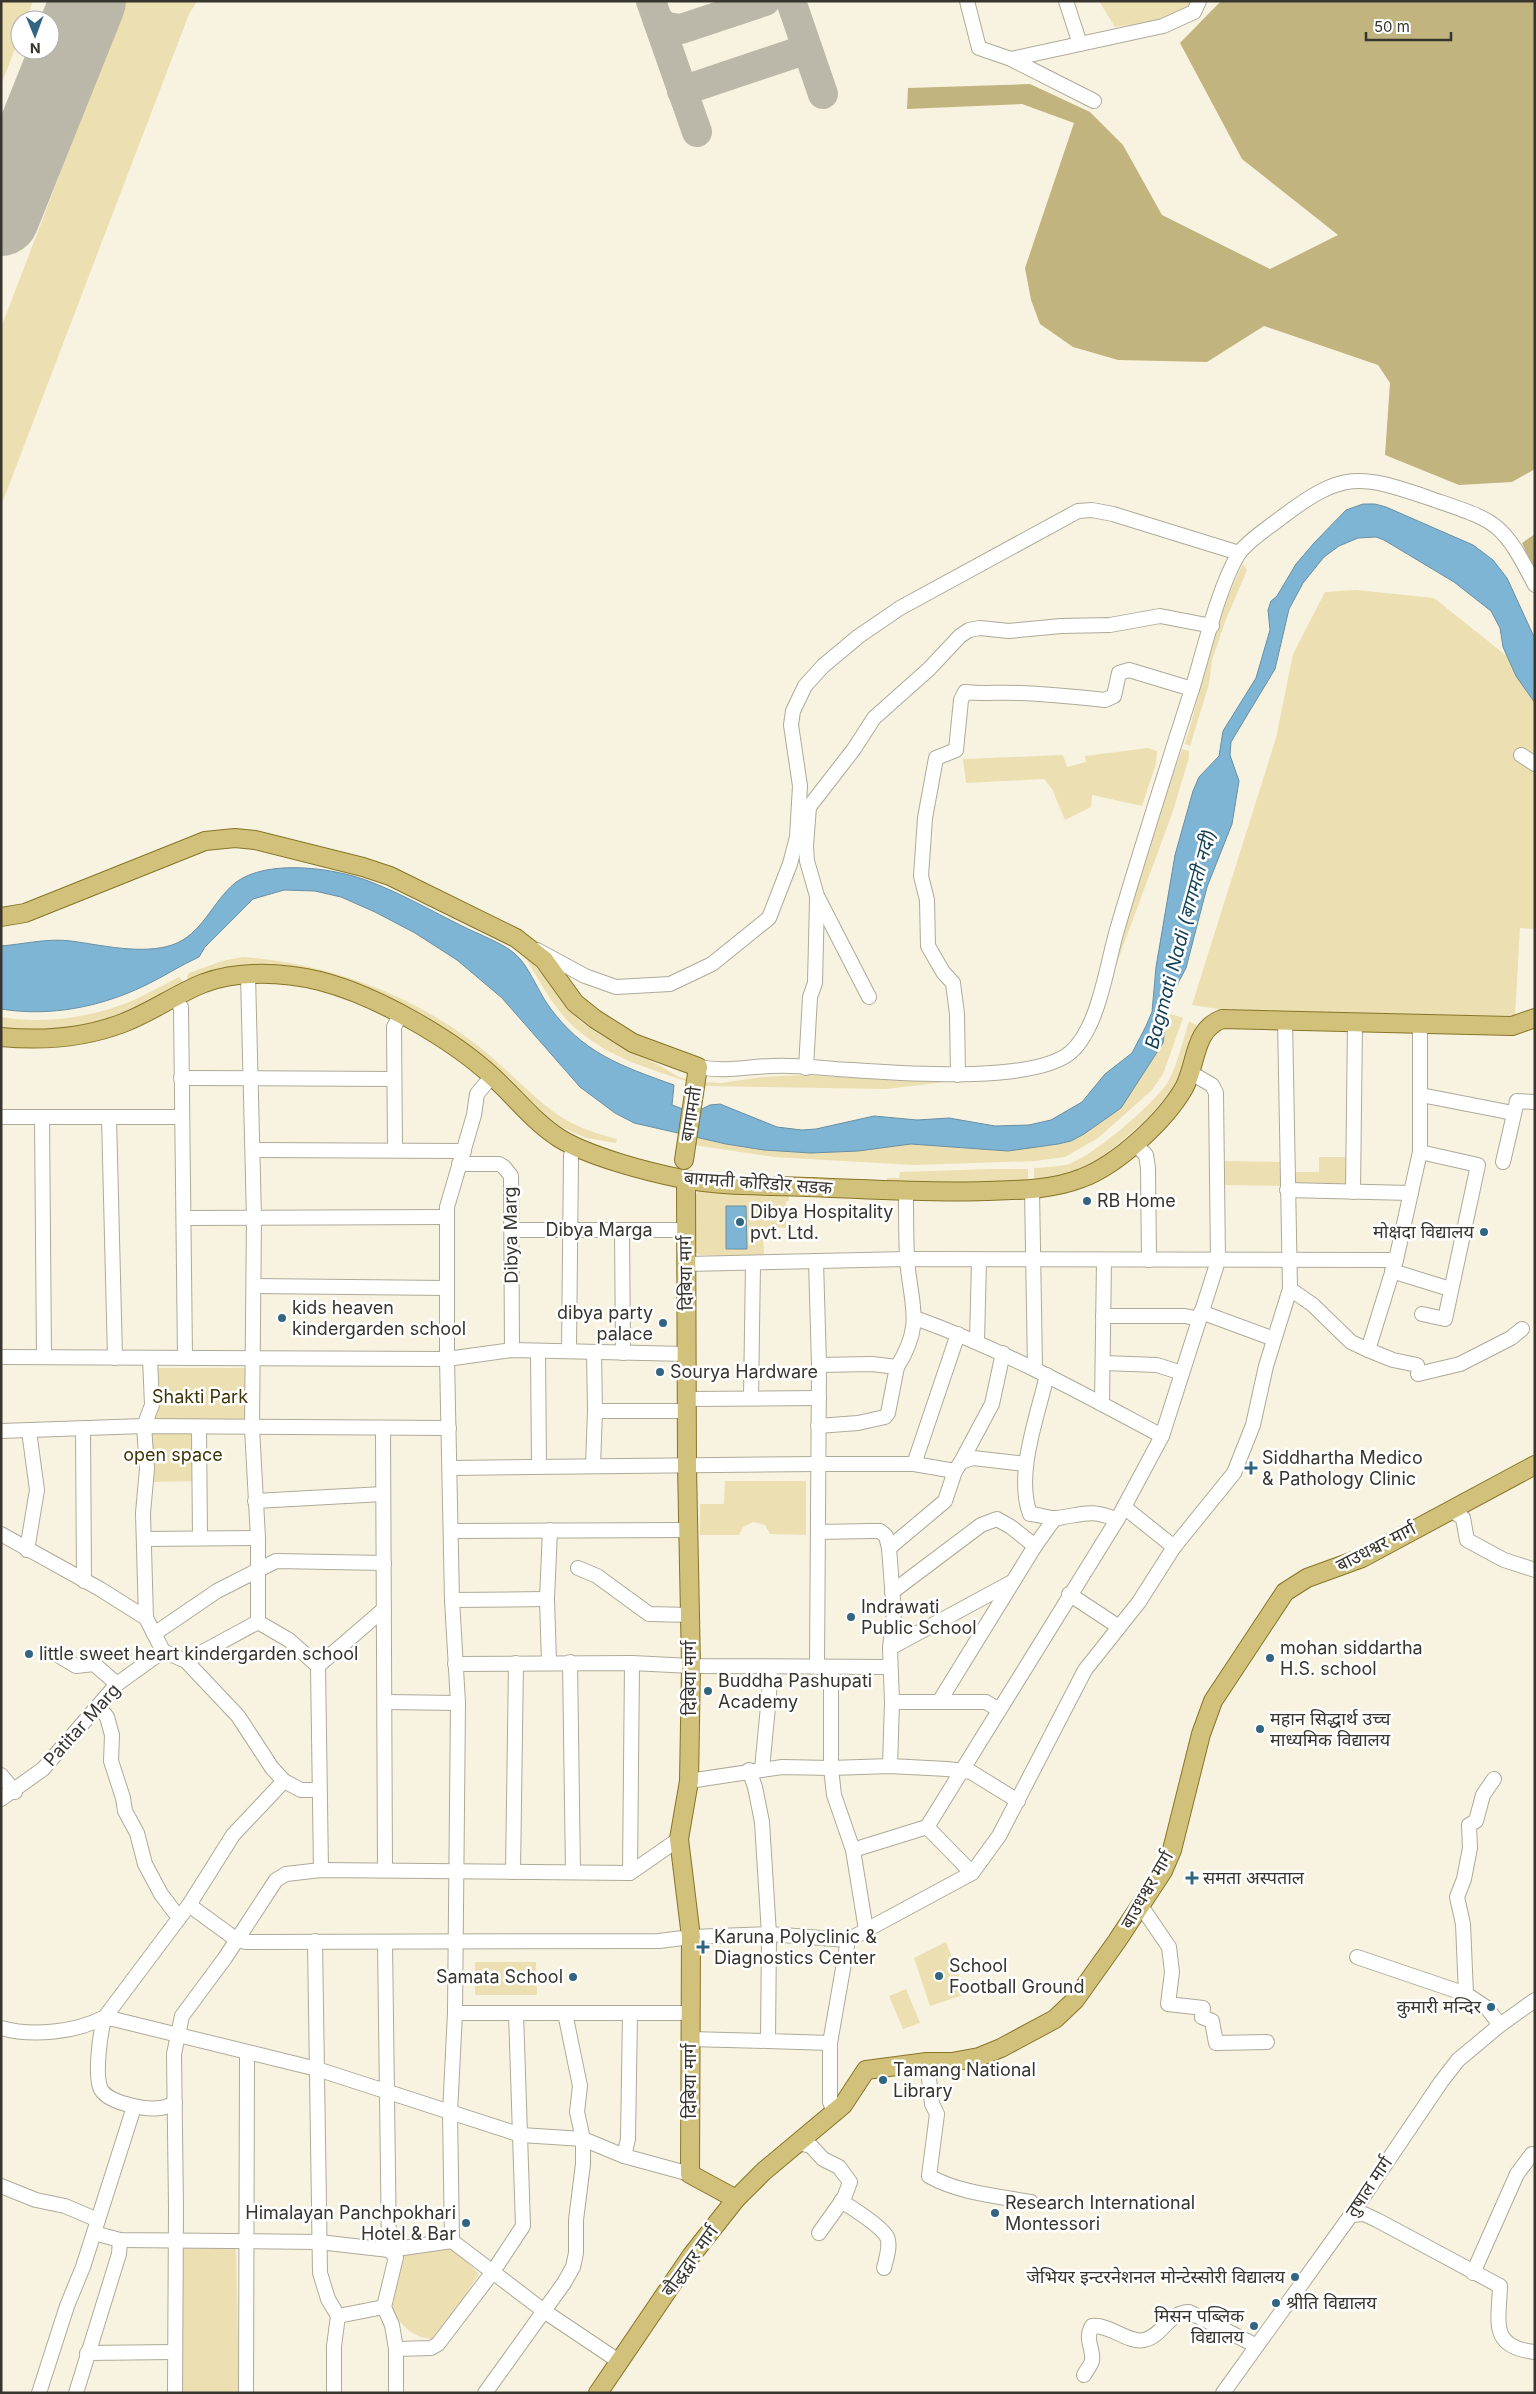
<svg xmlns="http://www.w3.org/2000/svg" width="1536" height="2394" viewBox="0 0 1536 2394" font-family="Inter,'Noto Sans Devanagari',sans-serif">
	<style>
		.green { fill: #ecdfb1 }
		.forest { fill: #c2b47e }
		.water { fill: #7eb5d5; stroke: #698fa3 }
		.lines { fill: none; stroke-linecap: round; stroke-linejoin: round }
		.taxiway { stroke: #bcb8a9; stroke-width: 30 }
		.runway { stroke: #bcb8a9; stroke-width: 76 }
		.minor-casing { stroke: #aeaa99; stroke-width: 16 }
		.major-casing { stroke: #877527; stroke-width: 20 }
		.minor { stroke: #fff; stroke-width: 14 }
		.major { stroke: #d1c17b; stroke-width: 18 }
		.poi-dot { fill: #316581; stroke: #fff; stroke-width: 2 }
		.labels { text-anchor: middle; stroke-width: 5; stroke-linejoin: round; paint-order: stroke }
		.street-label { font-size: 18px; fill: #37352e; stroke: #fff }
		.poi-label { font-size: 18px; fill: #37352e; stroke: #fff; text-anchor: start }
		.park-label { font-size: 18px; fill: #3f3407; stroke: #fff }
		.water-label { font-size: 19px; font-style: italic; fill: #113f55; stroke: #fff }
	</style>
	<rect width="100%" height="100%" fill="#f8f3e1"/>
	<g class="green">
		<path d="M1,1H33L26,20H20V36L1,85Z"/>
		<path d="M126,1H197L189,14L1,506V328Z"/>
		<path d="M1099,1H1194C1178,23 1139,23 1115,27Z"/>
		<path d="M1243,564L1247,570L1225,622L1212,660L1209,684L1190,746L1185,744C1204,683 1213,621 1243,564Z"/>
		<path d="M1356,590L1434,598L1508,657L1516,676L1535,703V929L1520,928L1515,1016L1224,1010L1192,1005L1276,738L1293,654L1325,592Z"/>
		<path d="M1148,748L1157,751L1156,764L1142,806L1092,795L1091,807L1065,820L1052,789L1044,779L966,783L963,759L1063,755L1067,767L1086,762L1085,756Z"/>
		<path d="M1182,749L1189,751V758L1172,814L1109,984L1146,852Z"/>
		<path d="M522,952C546,973 559,1005 585,1025C613,1045 648,1057 677,1076L686,1079V1081C644,1067 602,1055 570,1023C550,1003 537,976 522,952Z"/>
		<path d="M242,957C327,963 409,993 477,1045C503,1065 525,1090 551,1110C570,1125 594,1133 617,1139L616,1143L586,1138L561,1127L530,1102L510,1078L477,1054L342,982H188L187,976L189,973L222,961Z"/>
		<path d="M179,977L185,983C168,992 151,1004 134,1011C90,1027 47,1031 1,1029V1017C43,1024 87,1018 127,1003C144,996 161,986 179,977Z"/>
		<path d="M1168,1013L1183,1018L1163,1074L1152,1090L1098,1138L1065,1157L1035,1161L914,1165L774,1157L694,1145L695,1136L764,1150L811,1153L858,1151L911,1144L1008,1151L1071,1141L1121,1108L1167,1028Z"/>
		<path d="M1189,1021L1196,1025L1186,1062L1177,1084L1147,1119L1091,1167L1083,1171L1034,1182V1168C1046,1167 1058,1167 1069,1164C1094,1155 1156,1103 1169,1080C1178,1062 1183,1041 1189,1021Z"/>
		<path d="M803,1075L946,1082L886,1089L703,1086V1082L722,1083L761,1077Z"/>
		<path d="M1319,1157H1347V1184L1344,1186L1294,1184L1292,1172H1319Z"/>
		<path d="M1222,1161L1281,1162V1186L1222,1185Z"/>
		<path d="M991,1169H1028V1182L887,1184V1178H899L900,1172Z"/>
		<path d="M700,1188L789,1192V1201H786V1228L763,1227L764,1256L699,1255L694,1251C694,1232 688,1204 700,1188Z"/>
		<rect x="153" y="1368" width="93" height="57"/>
		<path d="M146,1428H199L201,1481L151,1482Z"/>
		<path d="M725,1481H806V1535L770,1534L765,1525L753,1522L743,1527L739,1535H700V1504H724Z"/>
		<path d="M946,1942L966,1994L930,2006L914,1958Z"/>
		<path d="M475,1962H536L537,1995H475Z"/>
		<path d="M906,1989L920,2023L903,2029L889,1996Z"/>
		<path d="M180,2244L236,2247L239,2393H177Z"/>
		<path d="M443,2246L452,2247L479,2274L437,2338C413,2342 400,2321 386,2306L404,2255Z"/>
	</g>
	<g class="forest">
		<path d="M1221,1H1535V469L1512,482L1459,485L1385,455L1390,383L1378,365L1264,326L1207,362L1118,360L1073,347L1040,324L1031,300L1025,268L1074,123L1022,104L907,109L908,88L1030,84L1090,112L1123,145L1162,215L1270,269L1338,235L1242,159L1180,43Z"/>
		<path d="M1535,534V572L1522,543Z"/>
	</g>
	<g class="water">
		<path d="M1363,504H1375L1386,507L1473,545L1493,560L1507,578L1535,639V703L1516,676L1503,647L1500,628L1491,611L1454,582L1384,540L1376,537L1358,538L1339,546L1324,557L1303,583L1289,609L1275,669L1231,742L1230,755L1239,781L1232,824L1207,887L1186,968L1169,1000L1163,1043L1121,1108L1084,1134L1071,1141L1058,1144L1008,1151L911,1144L858,1151L811,1153L764,1150L726,1144L634,1123L615,1113L580,1087L502,998L457,960L415,933L375,912L341,897L315,891L284,890L253,899L205,947L199,957C181,965 163,977 144,986C100,1007 50,1017 1,1009V946C25,944 47,938 71,941C101,945 142,955 172,945C202,935 212,902 235,883C267,858 336,868 371,882C402,894 432,911 462,926C476,933 504,944 514,953C528,964 538,991 548,1005C582,1053 621,1066 674,1085L672,1105L694,1113L710,1105L720,1104L777,1127L802,1130L816,1129L874,1116L917,1120L949,1118L995,1126L1029,1125L1051,1120L1082,1102L1105,1074L1132,1053L1146,1026L1152,1012L1156,967L1175,855L1193,791L1199,777L1219,756L1223,731L1256,678L1270,630L1268,610L1271,601L1277,596L1296,564L1314,543L1346,510Z"/>
		<path d="M726,1206H746L747,1249H726Z"/>
	</g>
	<g class="lines">
		<g class="taxiway">
			<path d="M651,1L697,132"/>
			<path d="M791,1L823,94"/>
			<path d="M658,21L667,27L681,29L765,1"/>
			<path d="M682,91L807,49"/>
		</g>
		<path class="runway" d="M1,218L88,1"/>
		<defs>
			<g id="minor">
				<path d="M967,1L979,48L1011,59"/>
				<path d="M1066,1L1080,44"/>
				<path d="M1094,101L1011,59L1163,26L1194,12L1199,1"/>
				<path d="M1521,755L1535,764"/>
				<path d="M537,950L585,976L616,987L670,984L712,964L769,918L790,864L797,837L800,786L791,725L793,711L805,686L823,666L859,636L900,608L1078,511L1092,510L1113,514L1239,553C1251,538 1267,529 1282,517C1343,471 1359,474 1429,498C1497,522 1501,519 1535,585"/>
				<path d="M248,975L254,1218L252,1428L258,1538V1622L289,1640L318,1666L321,1870"/>
				<path d="M869,997L817,896L807,861L806,846L809,807L854,749L874,718L929,669L960,636L969,630L980,628L1009,631L1061,626L1110,625L1160,616L1212,626"/>
				<path d="M174,998L181,1007L185,1358"/>
				<path d="M698,1067C725,1072 744,1067 771,1066C797,1064 826,1069 852,1070C901,1073 1034,1084 1071,1052C1099,1027 1107,964 1117,930C1141,848 1167,767 1193,686C1205,647 1218,588 1239,553"/>
				<path d="M806,1068L810,997L815,983L817,900"/>
				<path d="M958,1075L957,1014L953,983L943,972L928,946L927,900L921,876L925,818L936,758L956,750L961,700L965,692C983,694 1001,692 1019,693C1048,694 1077,697 1105,700L1114,696L1119,673L1129,670L1192,689"/>
				<path d="M492,1076L477,1094L474,1115L447,1207V1359L452,1600L458,1703L455,2013L450,2113L452,2241L544,2311L620,2362"/>
				<path d="M181,1078L394,1079"/>
				<path d="M1421,1095L1513,1113"/>
				<path d="M1,1117H182"/>
				<path d="M42,1117L44,1357"/>
				<path d="M109,1117L115,1358"/>
				<path d="M1134,1143L1146,1155L1148,1168L1149,1260"/>
				<path d="M395,1149L394,1027L400,1015"/>
				<path d="M253,1150L464,1151"/>
				<path d="M1420,1152L1478,1165L1445,1319L1422,1314"/>
				<path d="M1503,1162L1517,1101L1535,1102"/>
				<path d="M459,1164H499L504,1167L511,1176L512,1350"/>
				<path d="M1032,1189L1035,1368"/>
				<path d="M1287,1190L1411,1193"/>
				<path d="M1353,1192L1355,1022"/>
				<path d="M184,1218L447,1217"/>
				<path d="M512,1230H686"/>
				<path d="M622,1230L623,1353"/>
				<path d="M816,1261L819,1365L817,1667"/>
				<path d="M687,1264L907,1259L1396,1260"/>
				<path d="M1392,1271L1450,1289"/>
				<path d="M254,1286L447,1288"/>
				<path d="M1290,1289L1313,1305L1351,1342L1368,1350"/>
				<path d="M1201,1312L1274,1339"/>
				<path d="M1103,1316H1185L1199,1319"/>
				<path d="M915,1318C1002,1349 1081,1393 1162,1436"/>
				<path d="M977,1342L979,1260"/>
				<path d="M538,1351L539,1466"/>
				<path d="M569,1351L571,1156L573,1145"/>
				<path d="M1,1357L447,1359L512,1350L687,1354"/>
				<path d="M1103,1363L1157,1365L1182,1373"/>
				<path d="M819,1365L872,1364L897,1367C925,1323 910,1304 907,1258C906,1236 906,1214 906,1192"/>
				<path d="M1417,1365L1393,1360L1368,1350L1396,1260L1420,1152V1024"/>
				<path d="M1418,1374L1460,1364L1511,1338L1522,1329"/>
				<path d="M1047,1375C1038,1415 1015,1474 1030,1514C1038,1514 1049,1519 1057,1518C1082,1515 1092,1508 1117,1520"/>
				<path d="M751,1398L753,1263"/>
				<path d="M688,1399L819,1398"/>
				<path d="M1102,1404L1104,1260"/>
				<path d="M595,1411H688"/>
				<path d="M818,1426L858,1423L885,1417L888,1413L897,1367"/>
				<path d="M199,1428L200,1538"/>
				<path d="M383,1428L385,1870"/>
				<path d="M83,1429L84,1581"/>
				<path d="M1,1431L144,1426L449,1428"/>
				<path d="M961,1462L992,1404L1003,1353"/>
				<path d="M914,1464L958,1334"/>
				<path d="M593,1466L595,1411L594,1352"/>
				<path d="M450,1468L817,1464H914L955,1471L961,1462L973,1458L1026,1464"/>
				<path d="M255,1501L383,1494"/>
				<path d="M1124,1507L1174,1547"/>
				<path d="M1451,1510L1463,1518L1467,1540L1504,1560L1535,1570"/>
				<path d="M452,1531L688,1530"/>
				<path d="M818,1532L871,1531H880L886,1536L889,1548L894,1613L890,1648L892,1702L890,1766"/>
				<path d="M1,1534L100,1589L146,1618L163,1651L186,1661L238,1716L272,1768L284,1781L301,1790H319"/>
				<path d="M144,1539L258,1538"/>
				<path d="M889,1548L945,1501L955,1471"/>
				<path d="M27,1550L37,1490L29,1431"/>
				<path d="M578,1568L597,1576L649,1614L690,1615"/>
				<path d="M892,1592L981,1525L997,1519L1011,1527L1035,1546"/>
				<path d="M1069,1594L1119,1627"/>
				<path d="M452,1600L547,1599"/>
				<path d="M146,1618L143,1513L147,1469L144,1426L152,1405L150,1358"/>
				<path d="M154,1634L217,1591L276,1561L384,1563"/>
				<path d="M890,1648L1012,1582"/>
				<path d="M56,1654L76,1666L94,1664L117,1684"/>
				<path d="M186,1661L258,1622"/>
				<path d="M570,1662L573,1872"/>
				<path d="M549,1663L547,1599L550,1530"/>
				<path d="M455,1664L632,1663L691,1666L890,1667"/>
				<path d="M318,1666L384,1609"/>
				<path d="M831,1668V1768L834,1795L853,1850L866,1930"/>
				<path d="M385,1702L458,1703"/>
				<path d="M892,1702H986L999,1710"/>
				<path d="M939,1702L1035,1546L1055,1518"/>
				<path d="M99,1707L107,1717L112,1735L111,1761L123,1798L125,1811L137,1833L145,1864L161,1894L179,1918"/>
				<path d="M762,1769L769,1696L770,1667"/>
				<path d="M749,1770L755,1787L762,1822L769,1934L768,2041L830,2043"/>
				<path d="M1,1775L15,1792"/>
				<path d="M1494,1779L1483,1795L1476,1821L1469,1825L1470,1848L1464,1879L1457,1897L1463,1924L1466,1994L1487,2008L1500,2025"/>
				<path d="M689,1781L782,1767L831,1768L890,1766L947,1769L971,1772L1018,1801"/>
				<path d="M1,1799L43,1769L117,1684L163,1651"/>
				<path d="M927,1827L972,1873"/>
				<path d="M853,1850L927,1827L1117,1520L1162,1436L1218,1261L1216,1093L1212,1085L1191,1073"/>
				<path d="M513,1872L516,1663"/>
				<path d="M630,1873L632,1663"/>
				<path d="M189,1905L237,1940L246,1942L659,1941L691,1937L769,1934L848,1940L972,1873L999,1836L1085,1670L1139,1602L1174,1547L1234,1473L1253,1425L1266,1366L1290,1289L1285,1019"/>
				<path d="M1141,1906L1169,1947L1172,1972L1168,2004L1203,2008L1202,2017L1212,2021L1216,2043L1267,2042"/>
				<path d="M315,1941L320,2273L328,2299L338,2316L334,2346V2393"/>
				<path d="M385,1942L389,2250L396,2257L384,2307L392,2325L396,2349V2393"/>
				<path d="M1357,1957L1466,1994"/>
				<path d="M455,2013H689"/>
				<path d="M1,2028C33,2037 76,2032 105,2017L189,1905L233,1835L284,1781"/>
				<path d="M690,2039L768,2041"/>
				<path d="M927,2062L932,2104L937,2114L929,2176C959,2193 997,2196 1031,2202"/>
				<path d="M175,2103C170,2105 165,2108 160,2108C146,2110 105,2103 100,2087C95,2073 100,2031 105,2017L317,2069L521,2135L583,2139L624,2156L690,2174"/>
				<path d="M834,2112L830,2102V2043L848,1940"/>
				<path d="M798,2143L811,2146L823,2159L839,2167L850,2182L844,2198L819,2233"/>
				<path d="M624,2156L628,2139L630,2014"/>
				<path d="M1,2186L36,2200L65,2206L98,2220"/>
				<path d="M841,2201C851,2207 881,2226 887,2237C891,2246 886,2259 884,2268"/>
				<path d="M1351,2215L1364,2214L1377,2220L1500,2286C1499,2322 1489,2347 1535,2352"/>
				<path d="M94,2233L120,2240L319,2242L389,2250L452,2241"/>
				<path d="M1473,2273L1517,2174L1532,2154L1535,2155"/>
				<path d="M338,2316L384,2307"/>
				<path d="M396,2349L431,2348L438,2344L492,2273L523,2226L516,2013"/>
				<path d="M87,2353L174,2352"/>
				<path d="M1084,2375C1086,2371 1091,2365 1092,2361C1094,2348 1084,2340 1092,2326C1110,2324 1129,2344 1144,2340C1163,2336 1168,2312 1189,2312L1255,2345"/>
				<path d="M39,2393L67,2306L83,2267L134,2107"/>
				<path d="M76,2393L119,2254L120,2240"/>
				<path d="M175,2393L176,2207L174,2054L182,2016L225,1958L276,1880L286,1874L321,1870L630,1873L679,1839"/>
				<path d="M246,2393L247,2053"/>
				<path d="M485,2393L564,2283L573,2267L576,2253V2220L583,2164V2139L577,2112L580,2086L565,2013"/>
				<path d="M1223,2393L1351,2215L1441,2082L1458,2060L1500,2025L1535,2000"/>
			</g>
			<g id="major">
				<path d="M1,917L25,913L205,841L235,838L255,840L363,867L390,876L516,938L544,960L575,1003L595,1019L633,1043L698,1067L684,1160"/>
				<path d="M1,1037C42,1041 84,1038 123,1023C152,1012 176,994 204,983C240,970 283,972 320,981C375,995 451,1038 493,1077C515,1097 534,1122 559,1138C590,1157 648,1172 683,1179C724,1187 766,1185 807,1187C867,1189 926,1193 986,1191C1018,1190 1052,1190 1082,1178C1117,1165 1165,1121 1184,1088C1197,1064 1193,1030 1222,1019L1512,1026L1535,1018"/>
				<path d="M686,1180L687,1466L691,1666L689,1781L679,1839L691,1937L690,2174L736,2199"/>
				<path d="M598,2393L691,2256L736,2199L764,2171L843,2105L866,2070L927,2062H952L979,2057L1001,2048L1055,2019L1075,2000L1117,1941L1163,1871L1172,1850L1201,1734L1213,1701L1285,1592L1307,1578L1362,1558L1535,1465"/>
			</g>
		</defs>
		<use href="#minor" class="minor-casing"/>
		<use href="#major" class="major-casing"/>
		<use href="#minor" class="minor"/>
		<use href="#major" class="major"/>
	</g>
	<g class="poi-dot">
		<circle cx="1087" cy="1201" r="5"/>
		<circle cx="740" cy="1222" r="5"/>
		<circle cx="1484" cy="1232" r="5"/>
		<circle cx="282" cy="1318" r="5"/>
		<circle cx="663" cy="1323" r="5"/>
		<circle cx="660" cy="1372" r="5"/>
		<path d="M1248.5 1460.5h5v5h5v5h-5v5h-5v-5h-5v-5h5z"/>
		<circle cx="851" cy="1617" r="5"/>
		<circle cx="29" cy="1654" r="5"/>
		<circle cx="1270" cy="1658" r="5"/>
		<circle cx="708" cy="1691" r="5"/>
		<circle cx="1260" cy="1729" r="5"/>
		<path d="M1189.5 1870.5h5v5h5v5h-5v5h-5v-5h-5v-5h5z"/>
		<path d="M700.5 1939.5h5v5h5v5h-5v5h-5v-5h-5v-5h5z"/>
		<circle cx="939" cy="1976" r="5"/>
		<circle cx="573" cy="1977" r="5"/>
		<circle cx="1491" cy="2007" r="5"/>
		<circle cx="883" cy="2080" r="5"/>
		<circle cx="995" cy="2213" r="5"/>
		<circle cx="466" cy="2223" r="5"/>
		<circle cx="1295" cy="2277" r="5"/>
		<circle cx="1276" cy="2303" r="5"/>
		<circle cx="1254" cy="2326" r="5"/>
	</g>
	<g class="labels">
		<g class="street-label">
			<text transform="translate(691 1114) rotate(-81)" y="6">बागामती</text>
			<text transform="translate(758 1183) rotate(4)" y="6">बागमती कोरिडोर सडक</text>
			<text x="599" y="1236">Dibya Marga</text>
			<text transform="translate(511 1235) rotate(-91)" y="6">Dibya Marg</text>
			<text transform="translate(686 1273) rotate(-91)" y="6">दिबिया मार्ग</text>
			<text transform="translate(1376 1547) rotate(-27)" y="6">बाउधश्वर मार्ग</text>
			<text transform="translate(690 1678) rotate(-90)" y="6">दिबिया मार्ग</text>
			<text transform="translate(82 1725) rotate(-48)" y="6">Patitar Marg</text>
			<text transform="translate(1147 1890) rotate(-60)" y="6">बाउधश्वर मार्ग</text>
			<text transform="translate(690 2081) rotate(-90)" y="6">दिबिया मार्ग</text>
			<text transform="translate(1369 2187) rotate(-56)" y="6">तुषाल मार्ग</text>
			<text transform="translate(690 2261) rotate(-54)" y="6">बौद्धद्वार मार्ग</text>
		</g>
		<g class="poi-label">
			<text x="1097" y="1207">RB Home</text>
			<text x="750" y="1218">Dibya Hospitality<tspan x="750" dy="21">pvt. Ltd.</tspan></text>
			<text x="1474" y="1238" text-anchor="end">मोक्षदा विद्यालय</text>
			<text x="292" y="1314">kids heaven<tspan x="292" dy="21">kindergarden school</tspan></text>
			<text x="653" y="1319" text-anchor="end">dibya party<tspan x="653" dy="21">palace</tspan></text>
			<text x="670" y="1378">Sourya Hardware</text>
			<text x="1262" y="1464">Siddhartha Medico<tspan x="1262" dy="21">&amp; Pathology Clinic</tspan></text>
			<text x="861" y="1613">Indrawati<tspan x="861" dy="21">Public School</tspan></text>
			<text x="1280" y="1654">mohan siddartha<tspan x="1280" dy="21">H.S. school</tspan></text>
			<text x="39" y="1660">little sweet heart kindergarden school</text>
			<text x="718" y="1687">Buddha Pashupati<tspan x="718" dy="21">Academy</tspan></text>
			<text x="1270" y="1725">महान सिद्धार्थ उच्च<tspan x="1270" dy="21">माध्यमिक विद्यालय</tspan></text>
			<text x="1203" y="1884">समता अस्पताल</text>
			<text x="714" y="1943">Karuna Polyclinic &amp;<tspan x="714" dy="21">Diagnostics Center</tspan></text>
			<text x="949" y="1972">School<tspan x="949" dy="21">Football Ground</tspan></text>
			<text x="563" y="1983" text-anchor="end">Samata School</text>
			<text x="1481" y="2013" text-anchor="end">कुमारी मन्दिर</text>
			<text x="893" y="2076">Tamang National<tspan x="893" dy="21">Library</tspan></text>
			<text x="1005" y="2209">Research International<tspan x="1005" dy="21">Montessori</tspan></text>
			<text x="456" y="2219" text-anchor="end">Himalayan Panchpokhari<tspan x="456" dy="21">Hotel &amp; Bar</tspan></text>
			<text x="1285" y="2283" text-anchor="end">जेभियर इन्टरनेशनल मोन्टेस्सोरी विद्यालय</text>
			<text x="1286" y="2309">श्रीति विद्यालय</text>
			<text x="1244" y="2322" text-anchor="end">मिसन पब्लिक<tspan x="1244" dy="21">विद्यालय</tspan></text>
		</g>
		<g class="park-label">
			<text x="200" y="1403">Shakti Park</text>
			<text x="173" y="1461">open space</text>
		</g>
		<g class="water-label">
			<text transform="translate(1180 939) rotate(-75)" y="7">Bagmati Nadi (बागमती नदी)</text>
		</g>
	</g>
	<rect width="1536" height="2394" fill="none" stroke="#37352e" stroke-width="5"/>
	<g transform="translate(35 35) rotate(179)"><circle r="24" fill="#ffffff" stroke="#afaeab"/>
	<path d="M0-4L9 19L0 12L-9 19Z" fill="#316581"/>
	<text y="-8" font-size="14" font-weight="bold" text-anchor="middle" fill="#37352e">N</text>
	</g>
	<path d="M1366 32v8h85v-8" fill="none" stroke="#37352e" stroke-width="2.5"/>
	<text x="1374" y="32" font-size="15" fill="#37352e" stroke="#ffffff" stroke-width="4" paint-order="stroke">50 m</text>
</svg>
